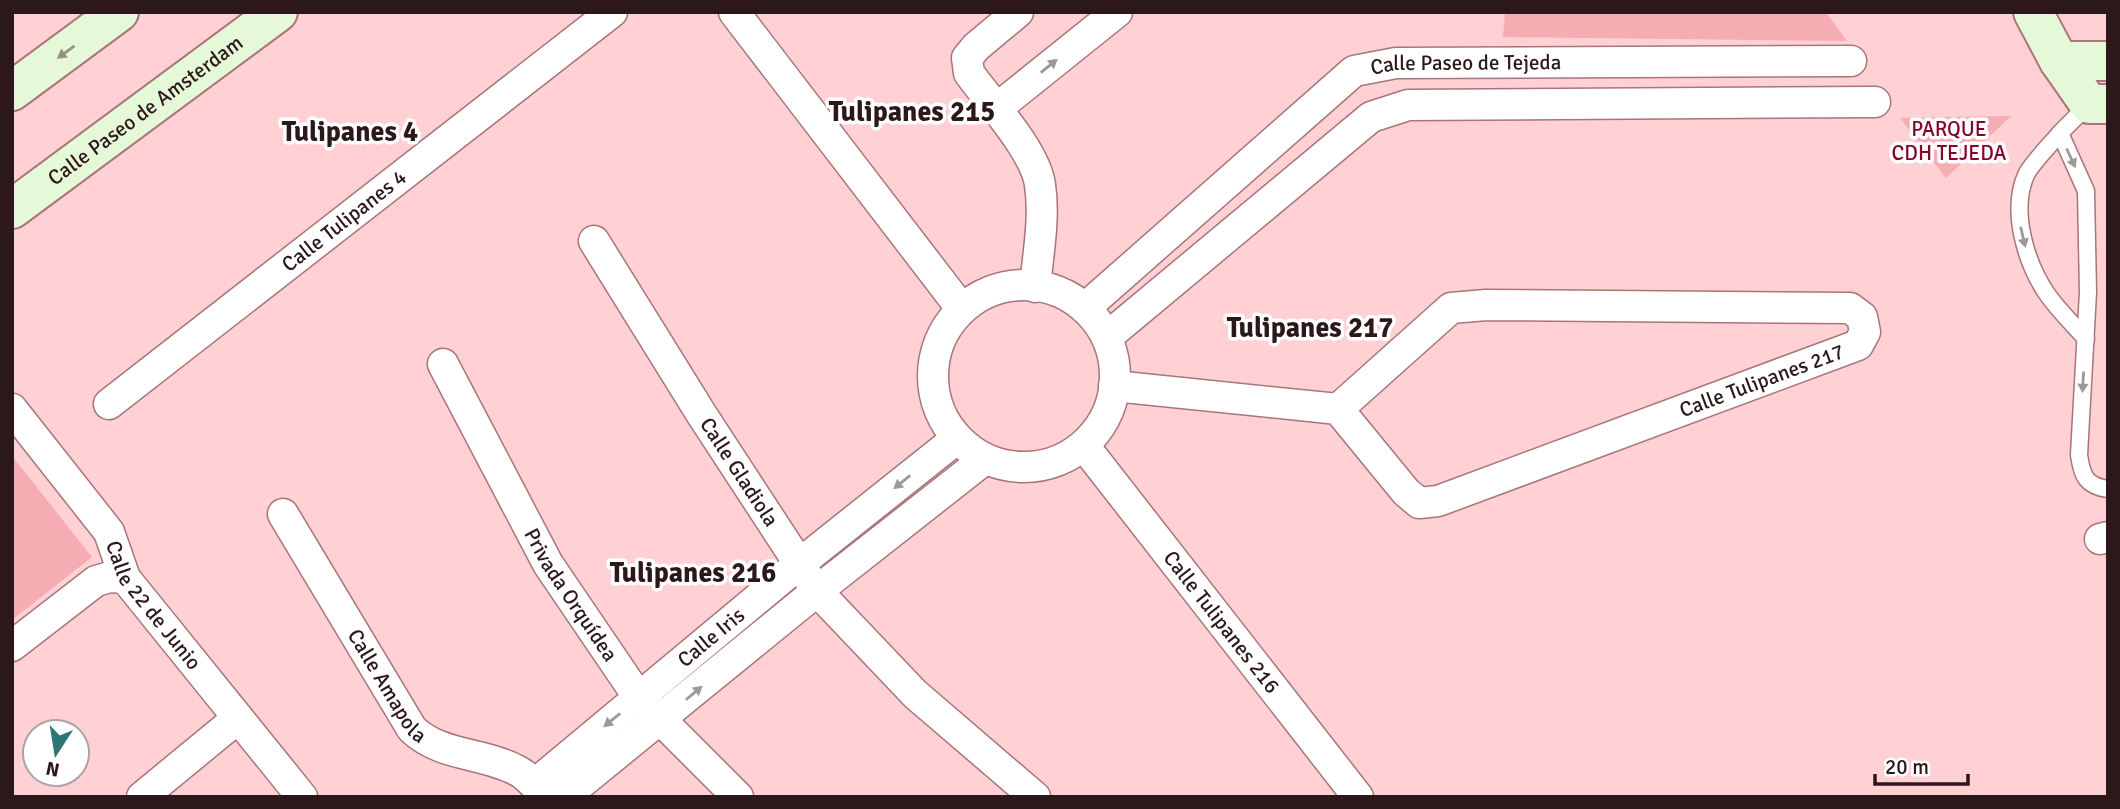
<svg xmlns="http://www.w3.org/2000/svg" width="2120" height="809" viewBox="0 0 2120 809" font-family="Signika,sans-serif">
	<style>
		.green { fill: #f5acb2 }
		.lines { fill: none; stroke-linecap: round; stroke-linejoin: round }
		.lane-casing { stroke: #a87579; stroke-width: 19 }
		.street-casing { stroke: #a87579; stroke-width: 33 }
		.secondary-casing { stroke: #a87579; stroke-width: 42 }
		.lane { stroke: #fff; stroke-width: 16 }
		.street { stroke: #fff; stroke-width: 30 }
		.secondary { stroke: #e5f8d8; stroke-width: 38 }
		.oneway { fill: #929382 }
		.oneway2 { fill: #a09798 }
		.labels { text-anchor: middle; stroke-width: 7; stroke-linejoin: round; paint-order: stroke }
		.street-label { font-size: 21px; fill: #2c181a; stroke: #fff }
		.park-label { font-size: 21px; fill: #86032b; stroke: #fff }
		.district-label { font-size: 28px; font-weight: bold; fill: #2c181a; stroke: #fff }
	</style>
	<rect width="100%" height="100%" fill="#ffd1d4"/>
	<g class="green">
		<path d="M1505,12H1826L1847,41L1503,37Z"/>
		<path d="M2011,116L1946,178L1900,118Z"/>
		<path d="M12,456L92,557L12,620Z"/>
	</g>
	<g class="lines">
		<defs>
			<g id="lane">
				<path d="M2089,104L2060,133L2086,191L2088,292L2079,455C2082,476 2086,486 2108,489"/>
				<path d="M2060,133C2051,144 2031,164 2026,175C2010,211 2026,263 2047,294C2058,310 2073,324 2086,339"/>
			</g>
			<g id="street">
				<path d="M734,12L961,308"/>
				<path d="M1018,12L976,47L967,58L969,73C989,101 1036,152 1040,185C1045,218 1038,254 1035,287"/>
				<path d="M996,109L1117,12"/>
				<path id="s1" d="M594,241L702,415L817,591L915,694L1035,797"/>
				<circle cx="1024" cy="376" r="91"/>
				<path id="s2" d="M1085,308L1354,71L1396,63L1851,61"/>
				<path d="M1107,337L1371,117L1408,105L1875,102"/>
				<path id="s3" d="M443,364L548,564L639,698L738,797"/>
				<path id="s4" d="M1114,386L1338,409L1406,492L1419,503L1438,501L1858,345L1865,332L1862,317L1850,308L1486,305L1451,308L1338,409"/>
				<path id="s5" d="M109,404L612,12"/>
				<path id="s6" d="M12,409L109,532L125,578L302,797"/>
				<path id="s7" d="M1085,447L1358,797"/>
				<path id="s8" d="M283,514L412,729C441,757 484,752 518,771C529,777 537,787 545,797"/>
				<path d="M2100,539L2108,537"/>
				<path d="M12,646L96,581L110,577L125,578"/>
				<path id="s9" d="M535,784L798,565L955,440"/>
				<path d="M142,797L238,718"/>
				<path d="M564,797L817,591L985,459"/>
			</g>
			<g id="secondary">
				<path d="M2033,12L2059,61L2089,104H2108"/>
				<path d="M2059,61H2108"/>
				<path d="M12,91L119,12"/>
				<path id="s10" d="M12,209L278,12"/>
			</g>
		</defs>
		<use href="#lane" class="lane-casing"/>
		<use href="#street" class="street-casing"/>
		<use href="#secondary" class="secondary-casing"/>
		<use href="#lane" class="lane"/>
		<use href="#street" class="street"/>
		<use href="#secondary" class="secondary"/>
	</g>
	<defs><path id="oneway-solid" d="M-6-.8H1V-3.2L6.5 0L1 3.2V.8H-6Z" transform="scale(1.75)"/></defs>
	<use class="oneway" href="#oneway-solid" transform="translate(66 52) rotate(144)"/>
	<g class="oneway2">
		<use href="#oneway-solid" transform="translate(1049 66) rotate(-39)"/>
		<use href="#oneway-solid" transform="translate(2071 158) rotate(65)"/>
		<use href="#oneway-solid" transform="translate(2023 237) rotate(77)"/>
		<use href="#oneway-solid" transform="translate(2083 382) rotate(93)"/>
		<use href="#oneway-solid" transform="translate(902 482) rotate(141)"/>
		<use href="#oneway-solid" transform="translate(694 693) rotate(-40)"/>
		<use href="#oneway-solid" transform="translate(612 720) rotate(141)"/>
	</g>
	<g class="labels">
		<g class="street-label">
			<text dy="7" stroke="none"><textPath href="#s2" startOffset="471">Calle Paseo de Tejeda</textPath></text>
			<text dy="7" stroke="none"><textPath href="#s10" startOffset="166">Calle Paseo de Amsterdam</textPath></text>
			<text dy="7" stroke="none"><textPath href="#s5" startOffset="298">Calle Tulipanes 4</textPath></text>
			<text dy="7" stroke="none"><textPath href="#s4" startOffset="714">Calle Tulipanes 217</textPath></text>
			<text dy="7" stroke="none"><textPath href="#s1" startOffset="273">Calle Gladiola</textPath></text>
			<text dy="7" stroke="none"><textPath href="#s3" startOffset="264">Privada Orquídea</textPath></text>
			<text dy="7" stroke="none"><textPath href="#s6" startOffset="243">Calle 22 de Junio</textPath></text>
			<text dy="7" stroke="none"><textPath href="#s7" startOffset="222">Calle Tulipanes 216</textPath></text>
			<text dy="7" stroke="none"><textPath href="#s9" startOffset="229">Calle Iris</textPath></text>
			<text dy="7" stroke="none"><textPath href="#s8" startOffset="201">Calle Amapola</textPath></text>
		</g>
		<g class="park-label">
			<text x="1949" y="136">PARQUE<tspan x="1949" dy="24">CDH TEJEDA</tspan></text>
		</g>
		<g class="district-label">
			<text x="912" y="121">Tulipanes 215</text>
			<text x="350" y="141">Tulipanes 4</text>
			<text x="1310" y="337">Tulipanes 217</text>
			<text x="693" y="582">Tulipanes 216</text>
		</g>
	</g>
	<rect width="2120" height="809" fill="none" stroke="#2c181a" stroke-width="28"/>
	<g transform="translate(56 753) rotate(192)"><circle r="33" fill="#ffffff" stroke="#aba3a3" stroke-width="2"/>
	<path d="M0-5L12 26L0 18L-12 26Z" fill="#2d7676"/>
	<text y="-10" font-size="19" font-weight="bold" text-anchor="middle" fill="#2c181a">N</text>
	</g>
	<path d="M1875 774v10h93v-10" fill="none" stroke="#2c181a" stroke-width="3.5"/>
	<text x="1885" y="774" font-size="21" fill="#2c181a" stroke="#ffffff" stroke-width="5" paint-order="stroke">20 m</text>
</svg>
